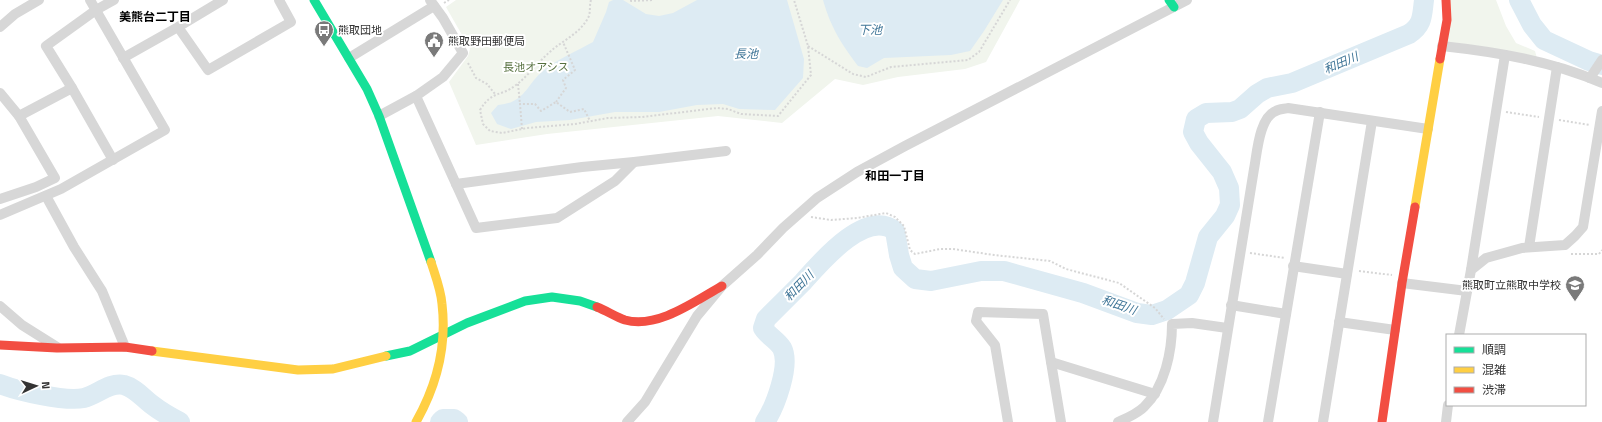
<svg xmlns="http://www.w3.org/2000/svg" width="1602" height="422" viewBox="0 0 1602 422" font-family="'Titillium Web','Noto Sans JP',sans-serif">
	<style>
		.green { fill: #f1f5ed }
		.water { fill: #ddebf3 }
		.lines { fill: none; stroke-linecap: round; stroke-linejoin: round }
		.river { stroke: #ddebf3; stroke-width: 20 }
		.path { stroke: #d6d6d6; stroke-width: 2; stroke-dasharray: 2 2; stroke-linecap: butt }
		.street { stroke: #d7d7d7; stroke-width: 10 }
		.fast { stroke: #16e098; stroke-width: 9 }
		.slow { stroke: #ffcf43; stroke-width: 9 }
		.jam { stroke: #f24e42; stroke-width: 9 }
		.labels { text-anchor: middle; stroke-width: 4; stroke-linejoin: round; paint-order: stroke }
		.poi-label { font-size: 11px; fill: #333; stroke: #fff; text-anchor: start }
		.park-label { font-size: 11px; fill: #56703f; stroke: #fff }
		.neighbourhood-label { font-size: 12px; font-weight: bold; fill: #000; stroke: #fff }
		.water-label { font-size: 12px; font-style: italic; fill: #3f7597; stroke: #fff }
	</style>
	<rect width="100%" height="100%" fill="#fff"/>
	<g class="green">
		<path d="M456,0H1020L986,62L965,69L898,77L863,85L835,79L782,123L718,116L547,134L476,145L449,82L468,56L470,49L446,7Z"/>
		<path d="M1446,0H1496L1506,26L1516,43L1535,51L1538,62L1442,46Z"/>
	</g>
	<g class="water">
		<path d="M613,0H623L646,14L659,16L673,13L697,0H787L804,59L803,78L775,110L739,109L723,104L697,105L659,112H615L570,120L536,122L511,129L497,124L491,113L498,105C525,103 526,85 543,71C557,59 577,51 593,42L606,12L609,2Z"/>
		<path d="M823,0H1003L984,31L970,51L951,55L884,58L867,68L858,66C841,43 831,28 823,0Z"/>
	</g>
	<g class="lines">
		<g class="river">
			<path d="M1519,0L1532,25L1544,40L1589,61L1602,65"/>
			<path d="M0,384C18,391 65,402 84,398C97,395 109,382 124,385C135,388 142,397 151,404C160,411 170,417 180,422"/>
			<path d="M440,422L443,419H454L458,422"/>
			<path d="M765,422C775,407 791,365 782,348C777,340 768,336 763,328L766,319C778,307 791,294 803,282C820,263 866,208 895,231L899,255L903,268L915,279L931,281L981,271H1004L1083,293L1137,313L1152,315L1167,310L1189,295L1195,283L1208,237L1225,216L1230,205L1229,188L1222,172L1199,143L1193,132L1196,119L1206,113L1232,112L1240,109L1257,94L1267,88L1292,83L1409,34C1423,25 1422,16 1424,0"/>
		</g>
		<g class="path">
			<path d="M591,0C589,6 591,13 588,18C580,33 564,40 552,50C539,61 529,75 516,85C501,97 492,90 480,110L483,124L490,131L502,133L527,128L575,124L608,118L642,117L717,108L728,109L741,114L778,116L811,75L808,46L794,0"/>
			<path d="M631,0V1L654,0"/>
			<path d="M444,3L449,0"/>
			<path d="M808,46L853,74L866,77L891,67L968,60L979,52L1010,0"/>
			<path d="M468,63L476,78L487,84L495,94"/>
			<path d="M518,84L520,104"/>
			<path d="M556,102L566,88L563,80L575,70L563,42"/>
			<path d="M1506,112L1539,117"/>
			<path d="M1559,120L1590,125"/>
			<path d="M522,129L520,104H535L541,111L556,102L570,112L584,109L590,121"/>
			<path d="M811,217L831,220L857,218L886,213L895,217L904,226L910,250L915,254L940,249H953L994,255L1050,261L1066,269L1119,283L1155,308L1164,319"/>
			<path d="M1250,253L1285,258"/>
			<path d="M1571,254H1599L1602,250"/>
			<path d="M1359,271L1392,275"/>
		</g>
		<g class="street">
			<path d="M0,27L15,14L39,0"/>
			<path d="M178,27L208,70L291,22L279,0"/>
			<path d="M1442,46C1497,52 1551,61 1602,83"/>
			<path d="M123,58L178,27L223,0"/>
			<path d="M349,58L434,6"/>
			<path d="M1590,78L1602,60"/>
			<path d="M0,93L19,116L55,178L36,187L0,199"/>
			<path d="M416,96L476,228L557,218L615,181L634,162"/>
			<path d="M19,116L72,88"/>
			<path d="M379,116L416,96L443,77L463,53L443,18L430,0"/>
			<path d="M113,160L72,88L46,46L96,10L114,0"/>
			<path d="M456,184L582,167L634,162L726,151"/>
			<path d="M46,196L74,247L102,291L125,347"/>
			<path d="M0,215L61,189L165,130L90,0"/>
			<path d="M1529,247L1557,67"/>
			<path d="M1293,266L1347,274"/>
			<path d="M1471,270L1505,55"/>
			<path d="M1402,283L1467,291"/>
			<path d="M1231,305L1286,314"/>
			<path d="M0,306L22,325L57,347"/>
			<path d="M1339,322L1395,330"/>
			<path d="M1459,335L1471,270L1486,258L1522,248L1565,245L1575,236L1583,227L1602,111"/>
			<path d="M1051,362L1155,394"/>
			<path d="M627,422L645,402L697,316L722,286L757,255L783,228L817,198L857,172L905,146L1187,0"/>
			<path d="M1008,422L995,345L976,321L978,312L1043,314L1061,422"/>
			<path d="M1118,422C1127,418 1137,414 1144,407C1165,387 1172,351 1172,324L1192,323L1227,328"/>
			<path d="M1213,422L1254,169C1257,154 1259,117 1276,111C1279,109 1284,109 1288,108L1428,129"/>
			<path d="M1268,422L1320,112"/>
			<path d="M1323,422L1372,121"/>
			<path d="M1446,422L1448,405"/>
		</g>
		<g class="fast">
			<path d="M314,0L367,89L379,116L431,262"/>
			<path d="M1169,0L1174,7"/>
			<path d="M386,356L410,351L467,323L525,301L552,297L580,301L597,307"/>
		</g>
		<g class="slow">
			<path d="M1415,207L1440,59"/>
			<path d="M152,351L298,370L333,369L386,356"/>
			<path d="M416,422C437,385 447,346 442,304C441,290 435,275 431,262"/>
		</g>
		<g class="jam">
			<path d="M1440,59L1447,20L1446,0"/>
			<path d="M597,307C607,311 616,317 625,320C658,329 695,301 722,286"/>
			<path d="M0,345L57,348L125,347L152,351"/>
			<path d="M1382,422L1402,283L1415,207"/>
		</g>
	</g>
	<defs>
		<symbol id="bus-pin" viewBox="-11 -11 22 30"><path d="M0 17L-7.5 6A9.5 9.5 0 1 1 7.5 6Z" fill="#7a7a7a" stroke="#fff"/><path d="M-5-6H5V4H4V6H2V4H-2V6H-4V4H-5ZM-3.5-4V0h7V-4ZM-3.5 1.2v1.5H-2V1.2ZM2 1.2v1.5H3.5V1.2Z" fill="#fff"/></symbol>
		<symbol id="civic-pin" viewBox="-11 -11 22 30"><path d="M0 17L-7.5 6A9.5 9.5 0 1 1 7.5 6Z" fill="#7a7a7a" stroke="#fff"/><path d="M-.6-6.5H3V-4.5H.6V-3L4-1V1h2V6H-6V1h2V-1L-.6-3ZM-1.2 2.5V6h2.4V2.5Z" fill="#fff"/></symbol>
		<symbol id="school-pin" viewBox="-11 -11 22 30"><path d="M0 17L-7.5 6A9.5 9.5 0 1 1 7.5 6Z" fill="#7a7a7a" stroke="#fff"/><path d="M0-5L7-2L0 1L-7-2ZM-4 1L0 2.5L4 1V4Q0 6-4 4Z" fill="#fff"/></symbol>
	</defs>
	<g fill-rule="evenodd">
		<use href="#bus-pin" x="313" y="19" width="22" height="30"/>
		<use href="#civic-pin" x="423" y="30" width="22" height="30"/>
		<use href="#school-pin" x="1564" y="274" width="22" height="30"/>
	</g>
	<g class="labels">
		<g class="poi-label">
			<text x="338" y="34">熊取団地</text>
			<text x="448" y="45">熊取野田郵便局</text>
			<text x="1561" y="289" text-anchor="end">熊取町立熊取中学校</text>
		</g>
		<g class="park-label">
			<text x="536" y="71">長池オアシス</text>
		</g>
		<g class="neighbourhood-label">
			<text x="155" y="21">美熊台二丁目</text>
			<text x="895" y="180">和田一丁目</text>
		</g>
		<g class="water-label">
			<text x="870" y="34">下池</text>
			<text x="746" y="58">長池</text>
			<text transform="translate(1341 63) rotate(-23)" y="4">和田川</text>
			<text transform="translate(799 286) rotate(-46)" y="4">和田川</text>
			<text transform="translate(1119 305) rotate(19)" y="4">和田川</text>
		</g>
	</g>
	<rect x="1446" y="334" width="140" height="72" fill="#ffffff" stroke="#adadad"/>
	<rect x="1454" y="347" width="20" height="6" fill="#16e098" stroke="#adadad"/>
	<text x="1482" y="354" font-size="12" fill="#333333">順調</text>
	<rect x="1454" y="367" width="20" height="6" fill="#ffcf43" stroke="#adadad"/>
	<text x="1482" y="374" font-size="12" fill="#333333">混雑</text>
	<rect x="1454" y="387" width="20" height="6" fill="#f24e42" stroke="#adadad"/>
	<text x="1482" y="394" font-size="12" fill="#333333">渋滞</text>
	<g transform="translate(36 386) rotate(86)" stroke="#ffffff" stroke-width="3" paint-order="stroke">
	<path d="M0-3L7 15L0 10L-7 15Z" fill="#333333"/>
	<text y="-6" font-size="11" font-weight="bold" text-anchor="middle" fill="#333333">N</text>
	</g>
</svg>
